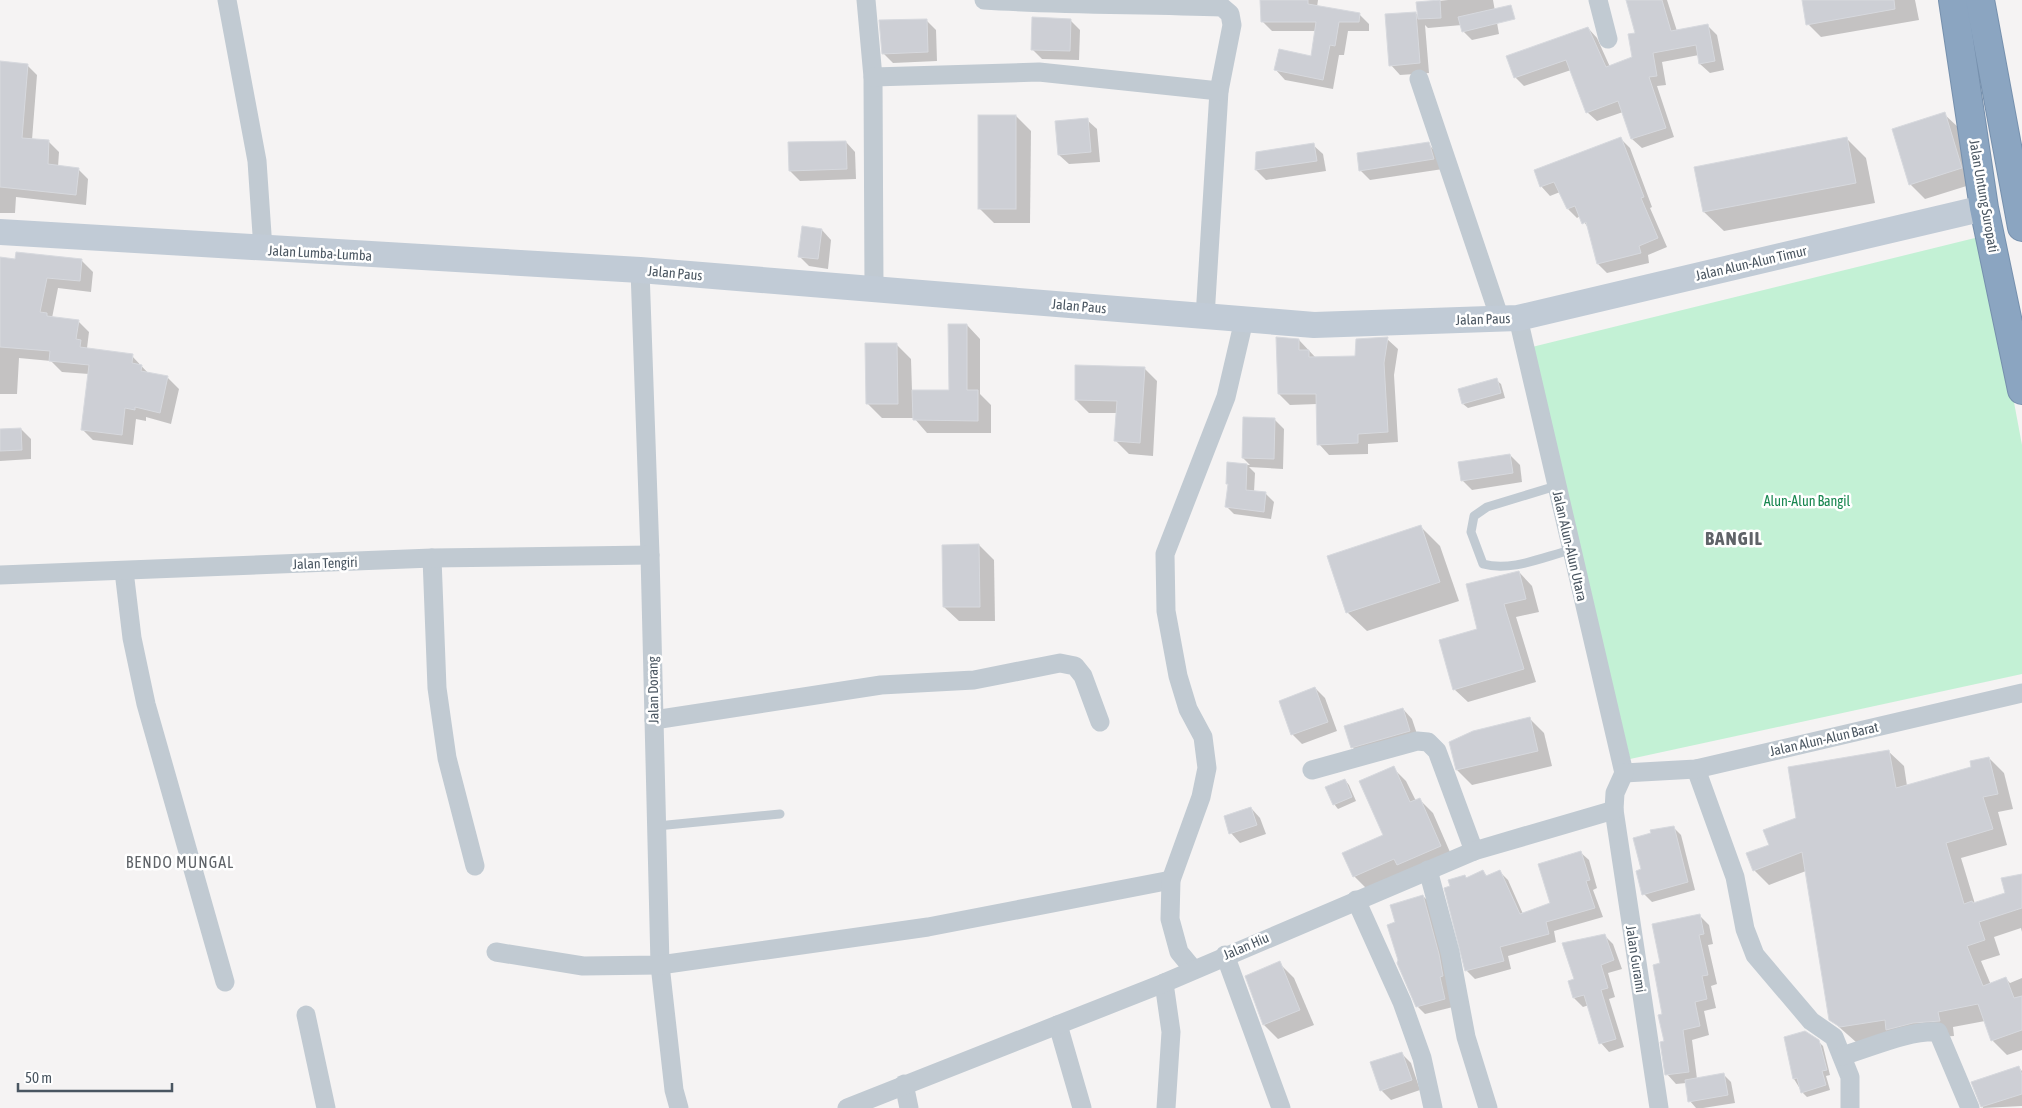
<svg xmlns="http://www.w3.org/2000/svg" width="2022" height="1108" viewBox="0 0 2022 1108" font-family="'Asap Condensed',sans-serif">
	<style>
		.green { fill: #c3f1d5 }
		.shadow { fill: #0003 }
		.building { fill: #cdcfd5; stroke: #d7d9de }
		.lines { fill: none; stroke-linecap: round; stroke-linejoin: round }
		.highway-casing { stroke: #7690ad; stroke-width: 30 }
		.lane { stroke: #c1cad2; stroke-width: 9 }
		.street { stroke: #c1cad2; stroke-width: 19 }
		.secondary { stroke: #c1cbd6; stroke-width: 26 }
		.highway { stroke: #8ba5c1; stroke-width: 28 }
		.labels { text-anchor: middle; stroke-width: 5; stroke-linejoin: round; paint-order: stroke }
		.street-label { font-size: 14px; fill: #4a5661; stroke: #fff }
		.park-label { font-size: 14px; fill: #17864f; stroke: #fff }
		.quarter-label { font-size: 16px; letter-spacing: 1px; fill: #5f6368; stroke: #fff }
		.district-label { font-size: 19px; font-weight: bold; letter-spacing: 1px; fill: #5f6368; stroke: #fff }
	</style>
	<rect width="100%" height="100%" fill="#f5f3f3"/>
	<path class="green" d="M1983,236L2022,445V674L1630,759L1532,347Z"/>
	<g class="shadow">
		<path d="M1262,0H1318L1317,7L1359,14L1369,24V31H1348L1344,55H1339L1333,89L1285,80L1276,70L1312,57L1316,31H1272L1262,21Z"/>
		<path d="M1448,0H1493L1499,34L1472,40L1463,31L1462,25L1428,28L1425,25L1429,73L1400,75L1391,65L1415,13L1419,16L1418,3Z"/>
		<path d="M1627,0H1667L1677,31L1708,26L1717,35L1724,70L1710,73L1700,64L1699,55L1662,62L1666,85L1657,86L1674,137L1642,148L1632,139L1623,112L1597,121L1587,112L1571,70L1524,86L1515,77L1588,28L1597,38L1610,67L1633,58L1637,34Z"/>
		<path d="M1803,0H1915L1919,20L1821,37L1808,24Z"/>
		<path d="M926,20L936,30L937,61L893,63L883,53Z"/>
		<path d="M1070,20L1080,30L1079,60L1042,59L1032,49Z"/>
		<path d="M0,63L27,65L37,75L32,140L49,142L59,152L58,167L78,169L88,179L86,205L16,197L15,213H0Z"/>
		<path d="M1944,114L1959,128L1976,183L1925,199L1910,184Z"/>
		<path d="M1016,116L1031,131L1030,223H994L979,208Z"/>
		<path d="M1087,120L1097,129L1100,162L1069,164L1059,155Z"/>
		<path d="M1620,138L1630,148L1652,207L1650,208L1667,247L1648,255L1649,263L1607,273L1598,264L1589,229L1580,216L1577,218L1568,209L1560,192L1550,196L1541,186Z"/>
		<path d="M1847,139L1866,158L1875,203L1724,231L1704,212Z"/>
		<path d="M846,142L855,152L856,179L800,181L790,171Z"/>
		<path d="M1428,144L1438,154L1443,169L1370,180L1360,170Z"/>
		<path d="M1313,145L1323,154L1326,171L1266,180L1256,170L1257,153Z"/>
		<path d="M822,230L831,240L828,269L809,266L799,256Z"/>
		<path d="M0,259L82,261L93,272L91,292L58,288L52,318L78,321L89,332L87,348L89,350L132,356L149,374L168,378L179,389L171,424L146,417V421L136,419L133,445L93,440L82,429L89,374L62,372L51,361L19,358L17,394H0Z"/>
		<path d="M967,325L980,339V394L991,405V433H927L914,418H882L867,403L896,344L911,359L912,391H950Z"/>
		<path d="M1387,339L1398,349L1394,375L1398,442L1368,444V454L1329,455L1319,444L1317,404L1290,405L1279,394L1299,340L1316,358H1357Z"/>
		<path d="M1144,368L1157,381L1153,456L1129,454L1116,441L1117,413H1089L1076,400Z"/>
		<path d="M1496,380L1501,384L1505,398L1468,408L1463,404Z"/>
		<path d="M1274,419L1284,429L1283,469L1249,467L1255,473L1254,492L1266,494L1274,502L1271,519L1234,514L1227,507L1229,485V464L1250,465L1243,458Z"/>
		<path d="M21,429L31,439V459L0,461V430Z"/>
		<path d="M1510,455L1520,465L1522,482L1472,490L1462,480Z"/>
		<path d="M1421,527L1440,546L1459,601L1367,631L1347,612Z"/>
		<path d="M979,545L994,560L995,621H959L944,607Z"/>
		<path d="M1519,572L1532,586L1539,612L1516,617L1536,682L1468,702L1454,689L1479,630Z"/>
		<path d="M1315,688L1325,698L1337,731L1302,744L1293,735L1280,701Z"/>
		<path d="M1403,709L1412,719L1419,740L1362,757L1352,747Z"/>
		<path d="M1529,718L1544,733L1552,766L1472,785L1457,770L1450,742Z"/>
		<path d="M1888,751L1904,766L1907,786L1973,767L1989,758L2004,773L2013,809L1998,812L2007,845L1961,858L1975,904L2006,894L2022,880V932L2021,928L1994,937L2000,955L1981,961L1991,985L2006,979L2010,983L2022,978V1050L2007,1055L1992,1040L1985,1021L1953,1027L1954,1036L1856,1042L1830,1019L1806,871L1769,885L1754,870L1770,845L1798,819Z"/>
		<path d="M1393,768L1406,781L1416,801L1420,800L1433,813L1453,859L1367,889L1354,876L1385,836Z"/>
		<path d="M1345,780L1349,785L1356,801L1338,809L1334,804Z"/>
		<path d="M1251,808L1260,818L1266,834L1240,843L1231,833Z"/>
		<path d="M1673,827L1681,835L1695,890L1652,902L1644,894L1643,870Z"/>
		<path d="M1580,852L1589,860L1597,888L1593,890L1603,917L1554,931L1556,942L1508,956L1511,969L1475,979L1466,970L1465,876L1467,878L1483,872L1488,877L1499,871L1508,880L1523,914L1552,903Z"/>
		<path d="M1423,896L1431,904L1453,1007L1425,1014L1417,1006L1397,923Z"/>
		<path d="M1699,915L1709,925L1713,944L1708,945L1717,984L1711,986L1716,1008L1704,1011L1709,1035L1692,1040L1697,1079L1723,1074L1731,1082L1735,1103L1703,1108H1696L1690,1101L1686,1083L1676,1084L1667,1074L1662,964Z"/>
		<path d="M1604,935L1613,944L1622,969L1608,973L1615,997L1609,999L1624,1047L1609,1052L1601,1043L1589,1005L1583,1007L1574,998L1569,982L1575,980Z"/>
		<path d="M1279,963L1294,978L1314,1025L1278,1039L1264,1025Z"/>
		<path d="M1786,1037L1818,1041L1823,1046L1830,1075L1826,1076L1830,1090L1807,1097L1802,1092L1794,1079Z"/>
		<path d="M1401,1053L1411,1063L1420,1090L1391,1100L1381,1090Z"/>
		<path d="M2018,1067L2022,1071V1106L1983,1108L1973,1083Z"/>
	</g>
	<g class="building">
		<path d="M1260,0H1308V4L1360,13L1359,22H1339L1335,46L1330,45L1323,80L1274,70L1279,49L1311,56L1316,22H1261Z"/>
		<path d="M1440,0L1441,18L1418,19L1416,2Z"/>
		<path d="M1626,0H1662L1671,31L1708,24L1715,61L1699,64L1696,45L1653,53L1657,76L1649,77L1666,128L1631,139L1618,101L1586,113L1566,60L1514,78L1506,56L1588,27L1606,67L1632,57L1628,34L1635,33Z"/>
		<path d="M1802,0H1894L1895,9L1806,25Z"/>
		<path d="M1511,5L1515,19L1462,32L1458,17Z"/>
		<path d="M1416,12L1420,63L1389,66L1385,14Z"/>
		<path d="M1032,17L1071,19L1070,51L1031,50Z"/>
		<path d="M927,19L928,52L882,54L879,20Z"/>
		<path d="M0,61L28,64L22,138L49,140L48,164L79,168L76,195L0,187Z"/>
		<path d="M1945,112L1962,168L1909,185L1892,129Z"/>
		<rect x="978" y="115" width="38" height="94"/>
		<path d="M1088,118L1091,152L1058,155L1055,121Z"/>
		<path d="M1621,137L1644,197L1641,198L1658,238L1639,246L1641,253L1597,264L1586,222L1582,224L1575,206L1567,209L1554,182L1540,187L1534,170Z"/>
		<path d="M1847,137L1856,183L1703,212L1694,167Z"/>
		<path d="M846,141L847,169L789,171L788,142Z"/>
		<path d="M1429,142L1434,159L1359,171L1357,153Z"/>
		<path d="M1314,143L1317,161L1255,170L1256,152Z"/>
		<path d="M802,226L822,229L818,259L798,257Z"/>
		<path d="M16,252L82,259L80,281L47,278L40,312L47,313V316L79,320L76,339L81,340L80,347L133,354L132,363L142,365L141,371L168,376L160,413L135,407V410L125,408L122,435L81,430L89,365L49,361L50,351L0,347V257L15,259Z"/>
		<path d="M948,324H967V390H978V421L913,420L912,390H949Z"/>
		<path d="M1276,337L1299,339V350H1309V357L1355,356L1356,339L1388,337L1384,363L1388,432L1358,434V443L1317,445L1316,394H1278Z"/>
		<path d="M865,343H897L898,404H866Z"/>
		<path d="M1075,365L1145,367L1140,443L1114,441L1117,401L1075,400Z"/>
		<path d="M1497,378L1501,393L1462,404L1458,389Z"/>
		<path d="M1243,417L1275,418L1274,459L1242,458Z"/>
		<path d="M21,428L22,450L0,451V429Z"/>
		<path d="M1510,454L1513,473L1461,481L1458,462Z"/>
		<path d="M1227,462L1247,464L1246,490L1266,492L1264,512L1225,507L1228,484H1226Z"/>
		<path d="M1421,525L1440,582L1346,613L1327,556Z"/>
		<path d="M979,544L980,607H943L942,545Z"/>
		<path d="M1519,571L1526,599L1504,604L1524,669L1453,690L1439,640L1477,629L1466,584Z"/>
		<path d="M1315,687L1328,722L1291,735L1279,701Z"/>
		<path d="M1403,708L1410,731L1351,748L1344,726Z"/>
		<path d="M1530,717L1538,751L1456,770L1449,742L1473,731Z"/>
		<path d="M1889,750L1896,788L1971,767L1970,761L1989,757L1998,794L1983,797L1993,829L1946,843L1964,904L1972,901L1973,903L2005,893L2001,878L2022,874V908L1979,922L1985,940L1967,946L1983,986L2006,977L2014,998L2022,996V1030L1991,1041L1978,1004L1938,1012L1940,1021L1913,1023L1886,1030L1885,1020L1840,1027L1829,1020L1802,852L1753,871L1746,853L1769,845L1763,830L1796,818L1788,767Z"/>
		<path d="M1394,766L1410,802L1420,798L1441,846L1397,865L1394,859L1353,877L1342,853L1383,835L1359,781Z"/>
		<path d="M1345,779L1352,797L1333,805L1325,787Z"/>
		<path d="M1251,807L1257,825L1229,834L1224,816Z"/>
		<path d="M1674,826L1688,882L1642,895L1636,871L1641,869L1633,838L1651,833L1650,830Z"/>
		<path d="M1581,851L1590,880L1586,881L1595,908L1546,922L1549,934L1500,947L1504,961L1465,971L1444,888L1450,886L1448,880L1465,875L1466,878L1483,870L1486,876L1500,870L1520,914L1550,903L1538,864Z"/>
		<path d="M1423,895L1439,954L1443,976L1440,977L1445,999L1416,1007L1397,963L1398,960L1387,925L1395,922L1390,905Z"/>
		<path d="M1700,914L1704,934L1699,935L1708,975L1702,976L1707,999L1695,1002L1700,1026L1683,1030L1689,1072L1665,1075L1660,1042L1664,1041L1658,1015L1662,1014L1653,965L1660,963L1652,924Z"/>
		<path d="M1605,934L1614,960L1601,965L1608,988L1601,990L1616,1039L1599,1044L1584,995L1573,998L1568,981L1574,979L1562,943Z"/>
		<path d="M1280,961L1300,1010L1263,1025L1245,976Z"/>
		<path d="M1805,1031L1819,1040L1827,1070L1822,1071L1826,1085L1801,1093L1797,1078L1793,1079L1784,1037Z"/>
		<path d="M1402,1052L1412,1080L1380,1091L1370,1062Z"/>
		<path d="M2019,1066L2022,1075V1094L1981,1107L1971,1082Z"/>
		<path d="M1724,1073L1728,1095L1688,1102L1685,1080Z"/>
	</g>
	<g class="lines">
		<defs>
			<g id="highway">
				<path d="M1953,0L1984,208L2022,390"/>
				<path d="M1980,0L2022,227"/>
			</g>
		</defs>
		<use href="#highway" class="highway-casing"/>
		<g class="lane">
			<path d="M1556,486L1487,507L1474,516L1471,532L1483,564C1511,572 1543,557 1571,550"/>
			<path d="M657,826L780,814"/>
		</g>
		<g class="street">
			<path d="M227,0L257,161L263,249"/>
			<path d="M866,0L873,77L874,288"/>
			<path d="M984,0C1063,5 1142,4 1222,7L1230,14L1232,25L1219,91L1205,317"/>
			<path d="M1598,0L1608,39"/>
			<path d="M873,77L1039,72L1219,91"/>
			<path d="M1419,79L1500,319"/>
			<path d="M640,270L650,555L660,965L674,1090L679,1108"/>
			<path d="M1518,318L1624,773"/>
			<path d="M432,558L437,688L447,758L475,866"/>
			<path d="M124,571L132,638L146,704L225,982"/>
			<path d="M0,575L432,558L650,555"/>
			<path d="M654,720L881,685L974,680L1060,663L1075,666L1083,676L1100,722"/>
			<path d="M1696,769L1735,877L1745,929L1755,955L1811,1021L1834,1037L1850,1077V1108"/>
			<path d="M1312,770L1417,741L1428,742L1437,751L1474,851"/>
			<path d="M1624,773L1696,769L2022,693"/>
			<path d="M1614,810L1659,1108"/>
			<path d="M1428,870L1450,952L1466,1037L1488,1108"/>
			<path d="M1356,900L1402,1002L1422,1058L1433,1108"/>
			<path d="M496,952L583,966L660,965L928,927L1171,880"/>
			<path d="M1225,955L1281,1108"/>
			<path d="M1193,969L1179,952L1170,919L1171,880L1201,797L1207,768L1203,737L1188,709L1178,676L1166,611L1165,554L1226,397L1244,320"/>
			<path d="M1164,983L1171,1032L1166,1108"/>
			<path d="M306,1015L326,1108"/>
			<path d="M1058,1025L1082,1108"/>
			<path d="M1842,1056C1870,1048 1909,1030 1938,1032L1970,1108"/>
			<path d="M904,1084L909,1108"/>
			<path d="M847,1108L1164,983L1474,851L1614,810L1615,793L1624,773"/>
		</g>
		<path class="secondary" d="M0,232L640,270L1314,325L1518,318L1984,208"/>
		<use href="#highway" class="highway"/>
	</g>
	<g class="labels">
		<g class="street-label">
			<text transform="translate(1984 196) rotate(80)" y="5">Jalan Untung Suropati</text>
			<text transform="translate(320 253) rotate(3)" y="5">Jalan Lumba-Lumba</text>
			<text transform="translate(1751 263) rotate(-13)" y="5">Jalan Alun-Alun Timur</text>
			<text transform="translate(675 273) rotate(5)" y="5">Jalan Paus</text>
			<text transform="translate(1079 306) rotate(5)" y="5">Jalan Paus</text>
			<text transform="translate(1483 319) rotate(-2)" y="5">Jalan Paus</text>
			<text transform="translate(1570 546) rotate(77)" y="5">Jalan Alun-Alun Utara</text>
			<text transform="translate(325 563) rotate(-2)" y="5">Jalan Tengiri</text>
			<text transform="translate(653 690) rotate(-91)" y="5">Jalan Dorang</text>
			<text transform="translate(1824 739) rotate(-13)" y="5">Jalan Alun-Alun Barat</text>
			<text transform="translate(1246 946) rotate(-23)" y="5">Jalan Hiu</text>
			<text transform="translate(1636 959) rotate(81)" y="5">Jalan Gurami</text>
		</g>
		<g class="park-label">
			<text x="1807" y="506">Alun-Alun Bangil</text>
		</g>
		<g class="quarter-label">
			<text x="180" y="868">BENDO MUNGAL</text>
		</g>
		<g class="district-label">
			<text x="1734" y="545">BANGIL</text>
		</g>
	</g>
	<path d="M18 1083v8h154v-8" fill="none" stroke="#4a5661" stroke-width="2.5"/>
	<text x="25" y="1083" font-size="15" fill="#4a5661" stroke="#ffffff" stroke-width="4" paint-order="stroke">50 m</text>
</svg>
